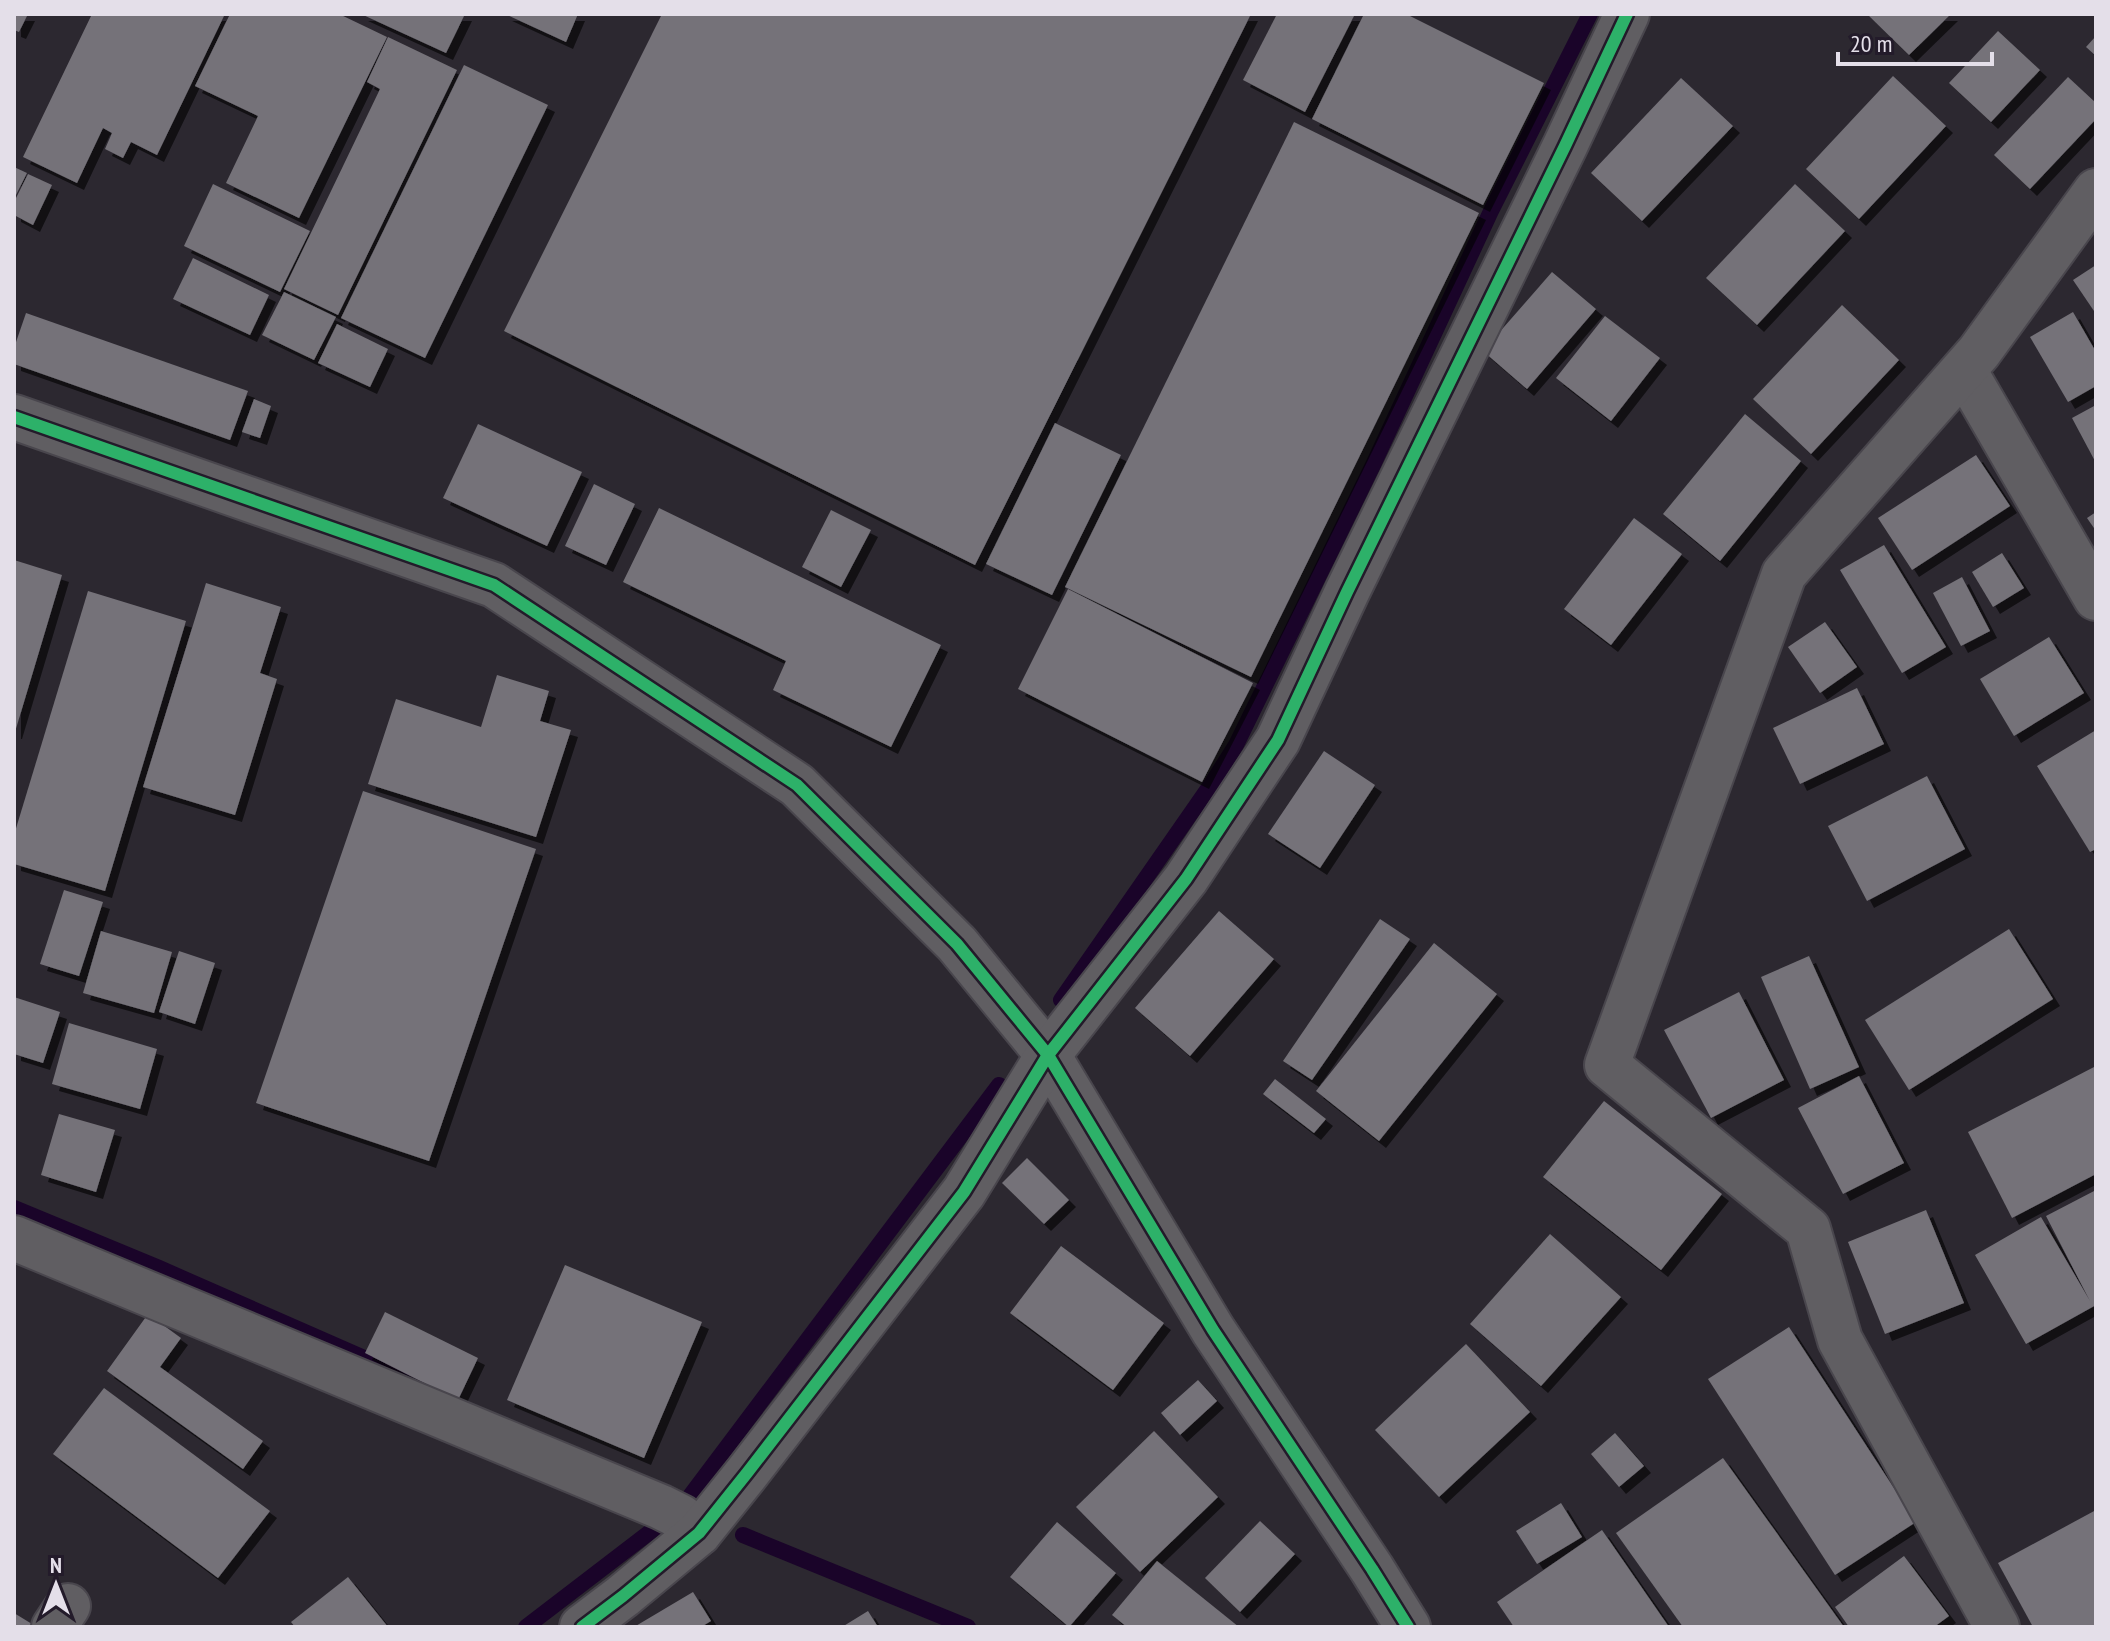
<svg xmlns="http://www.w3.org/2000/svg" width="2110" height="1641" viewBox="0 0 2110 1641" font-family="'PT Sans Narrow',sans-serif">
	<style>
		.lines { fill: none; stroke-linecap: round; stroke-linejoin: round }
		.stream { stroke: #1a0429; stroke-width: 16 }
		.building { fill: #757279; filter: url(#shadow) }
		.minor-casing { stroke: #49464d; stroke-width: 48 }
		.minor { stroke: #605e62; stroke-width: 44 }
		.cycleway-casing { stroke: #231b2a; stroke-width: 17 }
		.cycleway { stroke: #2db169; stroke-width: 12 }
	</style>
	<defs>
		<filter id="shadow"><feDropShadow dx="7" dy="7" stdDeviation="0" flood-color="#0009"/></filter>
	</defs>
	<rect width="100%" height="100%" fill="#2c2830"/>
	<g class="lines">
		<g class="stream">
			<path d="M1061,1000L1212,783L1236,745L1373,465L1491,211L1590,14"/>
			<path d="M14,1208L159,1268L451,1396"/>
			<path d="M743,1535L968,1627"/>
			<path d="M526,1627L654,1529L687,1500L999,1085"/>
		</g>
	</g>
	<g class="building">
		<path d="M14,14H28L19,32L14,30Z"/>
		<path d="M92,14H220L224,16L157,155L131,142L123,158L105,149L112,133L103,128L77,183L23,157Z"/>
		<path d="M230,14H339L387,37L299,218L226,183L258,116L195,86Z"/>
		<path d="M361,14H465L446,53Z"/>
		<path d="M505,14H578L566,42Z"/>
		<path d="M662,14H1251L975,565L504,331Z"/>
		<path d="M1277,14H1355L1305,112L1243,80Z"/>
		<path d="M1364,14H1406L1544,83L1483,205L1312,119Z"/>
		<path d="M1867,14H1951L1909,55Z"/>
		<path d="M1998,31L2040,70L1991,122L1949,83Z"/>
		<path d="M2096,36V56L2086,47Z"/>
		<path d="M388,37L457,70L338,315L284,289L380,89L367,82Z"/>
		<path d="M464,65L548,105L425,358L341,318Z"/>
		<path d="M1893,76L1946,126L1859,219L1806,169Z"/>
		<path d="M2068,77L2096,103V119L2030,189L1994,155Z"/>
		<path d="M1681,78L1733,126L1642,221L1591,173Z"/>
		<path d="M1294,122L1479,213L1251,677L1065,587Z"/>
		<path d="M14,167L27,173L14,199Z"/>
		<path d="M28,174L52,185L33,225L14,215V202Z"/>
		<path d="M213,184L310,231L280,292L184,246Z"/>
		<path d="M1795,184L1845,231L1757,325L1706,278Z"/>
		<path d="M193,258L269,295L250,335L173,299Z"/>
		<path d="M2096,265V314L2073,280Z"/>
		<path d="M1552,272L1596,309L1527,389L1483,351Z"/>
		<path d="M284,292L336,317L314,360L262,335Z"/>
		<path d="M1842,305L1899,360L1811,454L1753,399Z"/>
		<path d="M2073,312L2096,352V386L2068,402L2030,337Z"/>
		<path d="M26,313L248,391L230,440L14,364V348Z"/>
		<path d="M1605,316L1660,358L1611,421L1556,378Z"/>
		<path d="M337,324L388,349L370,387L318,363Z"/>
		<path d="M254,399L271,406L260,438L242,432Z"/>
		<path d="M2096,405V463L2072,418Z"/>
		<path d="M1745,414L1801,461L1720,561L1663,514Z"/>
		<path d="M1055,423L1121,455L1052,595L986,564Z"/>
		<path d="M478,424L582,472L547,546L443,498Z"/>
		<path d="M1976,455L2010,506L1912,570L1878,518Z"/>
		<path d="M594,484L635,504L606,565L565,546Z"/>
		<path d="M659,508L941,645L891,747L773,690L786,661L623,582Z"/>
		<path d="M831,510L871,530L841,587L802,567Z"/>
		<path d="M2096,512V531L2087,518Z"/>
		<path d="M1634,518L1682,554L1611,645L1564,609Z"/>
		<path d="M1884,545L1946,647L1902,673L1840,570Z"/>
		<path d="M2002,553L2024,588L1993,607L1972,572Z"/>
		<path d="M14,560L62,575L15,732H14Z"/>
		<path d="M1962,577L1990,631L1961,646L1933,593Z"/>
		<path d="M206,583L281,607L260,673L277,679L235,815L143,787Z"/>
		<path d="M1068,589L1253,683L1202,782L1018,689Z"/>
		<path d="M88,591L186,621L105,891L14,864V835Z"/>
		<path d="M1825,622L1857,667L1820,693L1788,647Z"/>
		<path d="M2049,637L2084,693L2014,736L1980,679Z"/>
		<path d="M497,675L549,691L540,721L571,730L536,837L368,784L396,699L481,727Z"/>
		<path d="M1857,688L1884,744L1800,784L1773,728Z"/>
		<path d="M2096,730V849L2090,852L2037,766Z"/>
		<path d="M1324,751L1375,785L1320,868L1268,834Z"/>
		<path d="M1927,776L1965,849L1867,901L1828,826Z"/>
		<path d="M363,791L536,849L429,1161L256,1103Z"/>
		<path d="M64,890L103,902L79,976L40,964Z"/>
		<path d="M1219,911L1274,959L1190,1056L1135,1008Z"/>
		<path d="M1380,919L1410,939L1312,1080L1283,1061Z"/>
		<path d="M2009,929L2053,999L1909,1090L1865,1020Z"/>
		<path d="M101,931L172,952L154,1013L83,993Z"/>
		<path d="M1434,943L1497,994L1379,1141L1316,1091Z"/>
		<path d="M179,951L215,963L195,1024L159,1012Z"/>
		<path d="M1809,956L1859,1067L1810,1089L1761,977Z"/>
		<path d="M1739,992L1784,1080L1711,1118L1664,1030Z"/>
		<path d="M14,997L60,1012L43,1063L14,1054Z"/>
		<path d="M69,1023L157,1049L140,1109L52,1084Z"/>
		<path d="M2096,1066V1174L2012,1218L1968,1132Z"/>
		<path d="M1859,1076L1904,1163L1843,1194L1798,1108Z"/>
		<path d="M1275,1079L1326,1119L1314,1133L1263,1094Z"/>
		<path d="M1604,1101L1722,1194L1661,1270L1543,1177Z"/>
		<path d="M59,1114L115,1130L96,1192L41,1175Z"/>
		<path d="M1027,1158L1069,1200L1044,1224L1002,1183Z"/>
		<path d="M2096,1190V1305L2026,1344L1975,1255L2041,1217L2090,1301L2046,1216Z"/>
		<path d="M1926,1210L1964,1303L1885,1334L1848,1242Z"/>
		<path d="M1550,1234L1621,1297L1541,1386L1470,1324Z"/>
		<path d="M1061,1246L1164,1323L1113,1390L1010,1313Z"/>
		<path d="M565,1265L702,1322L644,1458L507,1400Z"/>
		<path d="M385,1312L478,1358L458,1400L365,1353Z"/>
		<path d="M148,1314L181,1338L160,1367L263,1441L243,1469L107,1371Z"/>
		<path d="M1789,1327L1916,1522L1835,1575L1708,1379Z"/>
		<path d="M1466,1344L1530,1412L1439,1497L1375,1430Z"/>
		<path d="M1198,1380L1217,1401L1180,1435L1161,1413Z"/>
		<path d="M104,1388L270,1511L218,1578L53,1454Z"/>
		<path d="M1154,1431L1218,1497L1140,1572L1076,1507Z"/>
		<path d="M1615,1433L1644,1466L1619,1487L1591,1454Z"/>
		<path d="M1723,1458L1844,1627H1683L1616,1533Z"/>
		<path d="M1561,1503L1582,1537L1537,1564L1516,1531Z"/>
		<path d="M2096,1510V1627H2033L1998,1563Z"/>
		<path d="M1260,1521L1295,1554L1240,1612L1205,1578Z"/>
		<path d="M1057,1522L1116,1573L1069,1627L1010,1577Z"/>
		<path d="M1602,1530L1669,1627H1514L1497,1602Z"/>
		<path d="M1904,1556L1949,1616L1934,1627H1849L1835,1607Z"/>
		<path d="M1157,1561L1239,1627H1127L1112,1615Z"/>
		<path d="M348,1577L388,1627H295L291,1622Z"/>
		<path d="M693,1592L711,1621L701,1627H634Z"/>
		<path d="M868,1611L878,1627H842Z"/>
		<path d="M14,1613L32,1624L30,1627H14Z"/>
	</g>
	<g class="lines">
		<defs>
			<g id="minor">
				<path d="M1964,370L2096,598"/>
				<path d="M14,417L494,585L797,785L957,944L1048,1055L1213,1330L1372,1569L1408,1627"/>
				<path d="M14,1238L661,1507L681,1517L699,1533"/>
				<path d="M54,1627L68,1606"/>
				<path d="M582,1627L623,1596L699,1533L747,1473L964,1192L1048,1055L1186,879L1278,740L1347,592L1565,146L1627,14"/>
				<path d="M1997,1627L1840,1340L1808,1229L1607,1065L1784,574L1979,352L2096,191"/>
			</g>
		</defs>
		<use href="#minor" class="minor-casing"/>
		<use href="#minor" class="minor"/>
		<defs>
			<g id="cycleway">
				<path d="M14,417L494,585L797,785L957,944L1048,1055L1213,1330L1372,1569L1408,1627"/>
				<path d="M582,1627L623,1596L699,1533L747,1473L964,1192L1048,1055L1186,879L1278,740L1347,592L1565,146L1627,14"/>
			</g>
		</defs>
		<use href="#cycleway" class="cycleway-casing"/>
		<use href="#cycleway" class="cycleway"/>
	</g>
	<rect width="2110" height="1641" fill="none" stroke="#e4dfe9" stroke-width="32"/>
	<g transform="translate(56 1585)" stroke="#231b2a" stroke-width="6" paint-order="stroke">
	<path d="M0-6L14 30L0 20L-14 30Z" fill="#e4dfe9"/>
	<text y="-12" font-size="22" font-weight="bold" text-anchor="middle" fill="#e4dfe9">N</text>
	</g>
	<path d="M1838 52v12h154v-12" fill="none" stroke="#e4dfe9" stroke-width="4"/>
	<text x="1850" y="52" font-size="24" fill="#e4dfe9" stroke="#231b2a" stroke-width="6" paint-order="stroke">20 m</text>
</svg>
